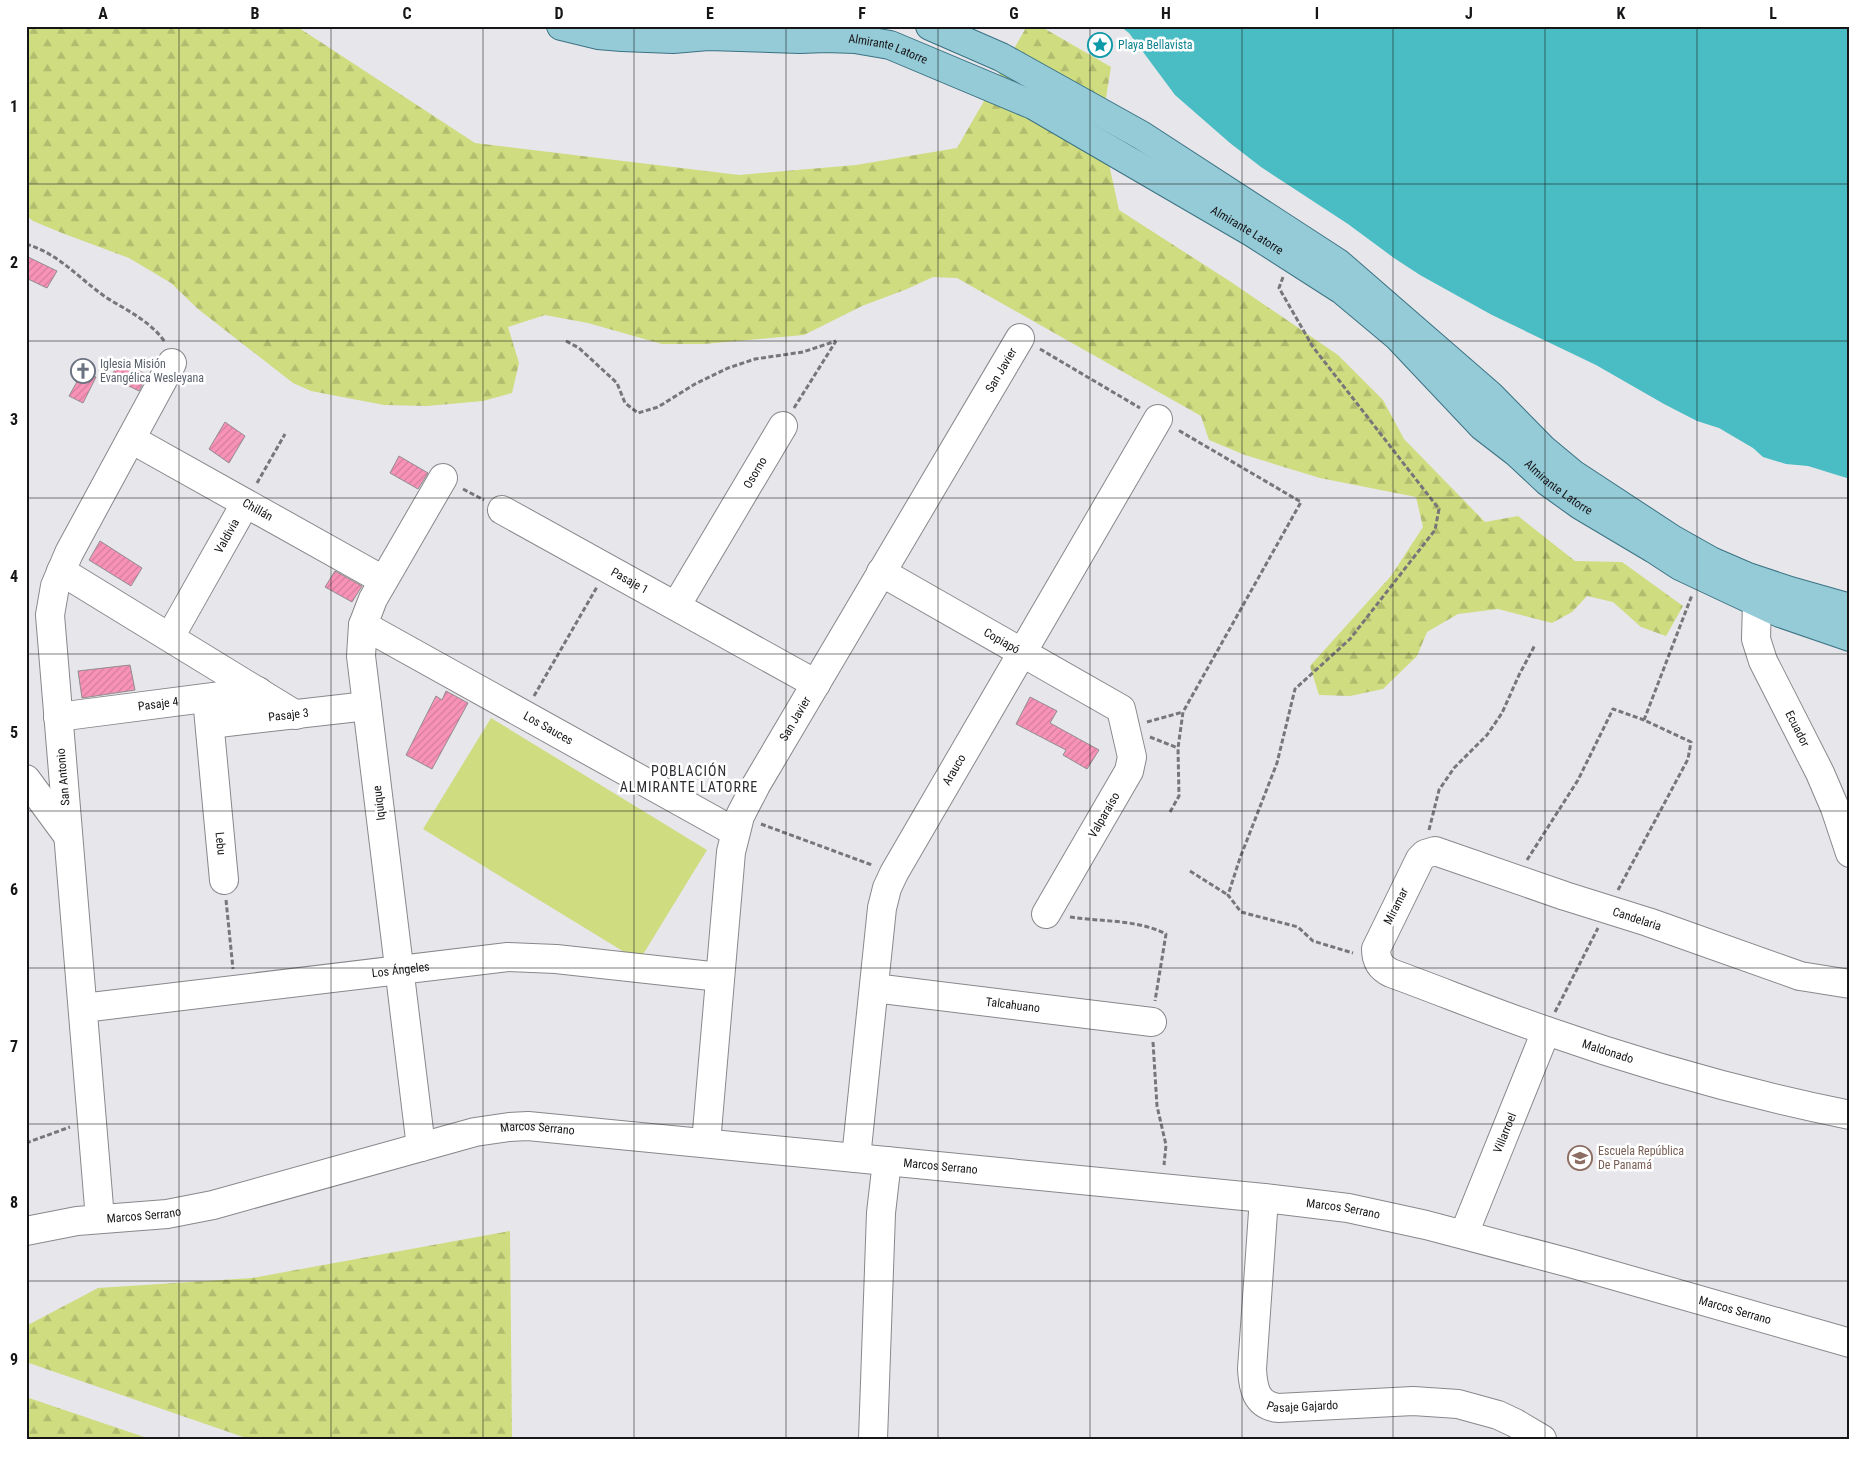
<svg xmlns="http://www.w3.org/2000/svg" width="1876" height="1465" viewBox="0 0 1876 1465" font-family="'Roboto Condensed',sans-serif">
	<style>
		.forest { fill: url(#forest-firs) }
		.park { fill: #cfdc80 }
		.water { fill: #49bdc3 }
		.building { fill: url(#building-hatch); stroke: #928d8e }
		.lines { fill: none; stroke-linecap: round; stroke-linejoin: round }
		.minor-casing { stroke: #89878b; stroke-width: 30 }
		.major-casing { stroke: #3b7383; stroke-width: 30 }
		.path { stroke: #777679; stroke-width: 3; stroke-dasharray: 5 2.5; stroke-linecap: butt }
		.minor { stroke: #fff; stroke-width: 28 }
		.major { stroke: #95cad7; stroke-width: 28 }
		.grid { fill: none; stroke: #161517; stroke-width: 1; stroke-opacity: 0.55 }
		.labels { text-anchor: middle; stroke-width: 5; stroke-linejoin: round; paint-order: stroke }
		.culture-label { font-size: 12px; fill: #0d838f; stroke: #fff; text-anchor: start }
		.street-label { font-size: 12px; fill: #161517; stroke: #fff }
		.worship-label { font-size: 12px; fill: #5b616d; stroke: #fff; text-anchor: start }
		.education-label { font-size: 12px; fill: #785e54; stroke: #fff; text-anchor: start }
		.neighbourhood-label { font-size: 14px; letter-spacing: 1px; fill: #2e2d31; stroke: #fff }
		.neatline { fill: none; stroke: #161517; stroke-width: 2 }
		.grid-label { font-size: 16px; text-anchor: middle; font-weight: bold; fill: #161517 }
	</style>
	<defs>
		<pattern id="forest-firs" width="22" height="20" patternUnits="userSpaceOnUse" patternTransform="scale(1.25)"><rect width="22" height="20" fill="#cfdc80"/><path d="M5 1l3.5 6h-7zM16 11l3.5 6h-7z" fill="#b1bc6e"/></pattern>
		<pattern id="building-hatch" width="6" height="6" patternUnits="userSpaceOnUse" patternTransform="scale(1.25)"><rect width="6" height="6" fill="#f892b7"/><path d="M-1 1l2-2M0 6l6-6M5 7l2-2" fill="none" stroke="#d47d9d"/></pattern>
	</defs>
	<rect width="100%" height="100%" fill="#e7e6ea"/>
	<g class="forest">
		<path d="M26,26H296L475,143L739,175L856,165L957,148L1027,26H1040L1111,67L1101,128L1119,210L1231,282L1338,355L1383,400L1404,439L1485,522L1518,516L1575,561L1622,562L1683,606L1666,636L1641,627L1613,602L1587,596L1572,612L1552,623L1498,609L1458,614L1427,632L1417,656L1383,689L1350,696L1319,695L1310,666L1391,576L1423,527L1416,497L1320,478L1245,455L1209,440L1201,416L957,278L933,277L907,289L862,306L804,335L704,344H662L588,323L545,315L508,327L519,363L512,393L483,401L427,406L384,405L311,391L293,383L198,309L171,283L129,258L62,233L33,221L26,215Z"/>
		<path d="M510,1231L512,1439H249L26,1362V1326L98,1288L252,1278Z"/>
		<path d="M26,1397L150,1439H26Z"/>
	</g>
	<path class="park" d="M491,718L707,850L639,961L423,829Z"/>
	<path class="water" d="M1120,26H1850V479L1808,466L1786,464L1763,457L1753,448L1719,428L1697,421L1664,404L1596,365L1492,315L1420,275L1394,258L1348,224L1261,167L1230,143L1175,95L1129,33Z"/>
	<g class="building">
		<path d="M26,256L57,271L47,288L26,278Z"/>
		<path d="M120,360L147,375L139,391L111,377Z"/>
		<path d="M83,371L96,377L83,403L69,396Z"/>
		<path d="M225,422L245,436L229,463L209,449Z"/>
		<path d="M399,456L428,473L418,489L390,473Z"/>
		<path d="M100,541L142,568L131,586L89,560Z"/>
		<path d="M335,571L362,586L352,602L325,587Z"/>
		<path d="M130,665L135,690L82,698L78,671Z"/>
		<path d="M446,691L468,703L432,769L406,755L436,696L442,700Z"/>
		<path d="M1030,697L1057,711L1050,723L1099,750L1087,769L1063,755L1066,750L1016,724Z"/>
	</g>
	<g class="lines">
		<defs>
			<g id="minor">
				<path id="s1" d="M131,439L383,580"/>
				<path id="s2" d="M502,510L816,684"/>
				<path d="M61,571L296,715"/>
				<path id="s3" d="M881,572L1121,709L1132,757L1129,771L1046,914"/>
				<path id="s4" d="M1757,603L1756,639L1763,661L1820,773L1835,808L1850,853"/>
				<path id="s5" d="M676,606L783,426"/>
				<path id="s6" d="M363,625L735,832"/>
				<path id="s7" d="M170,637L245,504"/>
				<path id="s8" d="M207,698L224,880"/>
				<path id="s9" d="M58,717L258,691"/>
				<path id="s10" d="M210,724L367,706"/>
				<path d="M26,779L68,836"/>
				<path id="s11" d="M1850,984L1800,976L1648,922L1565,896L1435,851L1425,854L1420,859L1376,949C1376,960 1380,968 1391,973C1443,992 1494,1013 1547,1031C1646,1066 1747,1094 1850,1115"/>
				<path id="s12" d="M874,988L1152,1022"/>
				<path id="s13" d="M83,1008L508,957L556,959L720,977"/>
				<path id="s14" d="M706,1143L731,852L740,816L756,785L1020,338"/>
				<path d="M421,1147L361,656L363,625L373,599L443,478"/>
				<path id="s15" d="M856,1158L882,908L887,888L894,873L1158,419"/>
				<path id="s16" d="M1264,1198L1252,1369C1253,1388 1256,1405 1278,1408L1413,1401L1458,1404L1498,1415L1515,1423L1542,1439"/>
				<path d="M100,1219L50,615L55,586L69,553L172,363"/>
				<path id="s17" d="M26,1231L77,1221L167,1214L213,1205L475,1132L509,1127L528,1126L1264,1198L1348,1208L1426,1225L1570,1263L1850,1343"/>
				<path id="s18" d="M1464,1234L1546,1031"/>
				<path d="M873,1439L881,1213L887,1161"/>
			</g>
			<g id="major">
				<path id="s19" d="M561,26L598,35L622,37L673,39L708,36L800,39L826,38L855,39L890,45L1033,105L1253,233L1342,290L1397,336L1482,426L1517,453L1548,482L1580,505L1654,549L1680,566L1780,613L1850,637"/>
				<path d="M930,26L1001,57L1141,135L1338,263L1490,395L1543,449L1573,474L1672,539L1711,561L1748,577L1790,591L1850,608"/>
			</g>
		</defs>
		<use href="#minor" class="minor-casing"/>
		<use href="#major" class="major-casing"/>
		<g class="path">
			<path d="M26,244C60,254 79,279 107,298C128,311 150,321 165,342"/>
			<path d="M1283,277L1279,288L1313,347L1439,509L1435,530L1350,639L1295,689L1277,763L1240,858L1228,895L1241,912L1298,927L1313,941L1353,953"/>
			<path d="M566,341L579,348L617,383L625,403L638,413L658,407L695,384L728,368L755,359L803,352L836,341"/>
			<path d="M1040,349L1140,408"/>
			<path d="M794,408L836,341"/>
			<path d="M257,483L285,434"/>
			<path d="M463,489L484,500"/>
			<path d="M534,696L597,587"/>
			<path d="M1147,722L1183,712"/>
			<path d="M1150,737L1178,748"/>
			<path d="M1170,812L1179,796L1178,748L1183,712L1301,502L1178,430"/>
			<path d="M761,824L872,865"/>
			<path d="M1429,830L1439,790L1454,768L1487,735L1502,713L1519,675L1535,645"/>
			<path d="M1527,860L1578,780L1613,709L1644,720"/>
			<path d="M1190,871L1228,895"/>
			<path d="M1618,890L1688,759L1691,742L1644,720L1692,595"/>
			<path d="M226,900L233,969"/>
			<path d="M1070,917C1101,922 1137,919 1166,934L1155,1001"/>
			<path d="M1555,1012L1598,928"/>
			<path d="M1153,1042L1157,1106L1166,1145L1164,1165"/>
			<path d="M26,1143L70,1127"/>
		</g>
		<use href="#minor" class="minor"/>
		<use href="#major" class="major"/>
	</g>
	<path class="grid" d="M179,26V1439M331,26V1439M483,26V1439M634,26V1439M786,26V1439M938,26V1439M1090,26V1439M1242,26V1439M1393,26V1439M1545,26V1439M1697,26V1439M26,184H1850M26,341H1850M26,498H1850M26,654H1850M26,811H1850M26,968H1850M26,1124H1850M26,1281H1850"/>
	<defs>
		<symbol id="sight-ring" viewBox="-11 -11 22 22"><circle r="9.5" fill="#fff" stroke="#0f9aa8" stroke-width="1.5"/><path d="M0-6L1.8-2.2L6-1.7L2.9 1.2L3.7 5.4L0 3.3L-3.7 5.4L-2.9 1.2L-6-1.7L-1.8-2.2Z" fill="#0f9aa8"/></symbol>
		<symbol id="church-ring" viewBox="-11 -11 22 22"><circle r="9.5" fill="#fff" stroke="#6b7280" stroke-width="1.5"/><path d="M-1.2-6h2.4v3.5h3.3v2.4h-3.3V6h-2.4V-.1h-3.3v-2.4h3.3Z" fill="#6b7280"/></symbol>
		<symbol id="school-ring" viewBox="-11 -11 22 22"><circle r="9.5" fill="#fff" stroke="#8d6e63" stroke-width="1.5"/><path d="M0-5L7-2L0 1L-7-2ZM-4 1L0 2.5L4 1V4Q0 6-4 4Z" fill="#8d6e63"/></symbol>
	</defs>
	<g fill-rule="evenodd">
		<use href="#sight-ring" x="1086" y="31" width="28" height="28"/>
		<use href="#church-ring" x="69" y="357" width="28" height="28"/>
		<use href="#school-ring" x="1566" y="1144" width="28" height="28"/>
	</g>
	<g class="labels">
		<g class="culture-label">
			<text x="1118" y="49">Playa Bellavista</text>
		</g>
		<g class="street-label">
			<text dy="4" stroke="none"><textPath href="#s19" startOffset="330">Almirante Latorre</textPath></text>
			<text dy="4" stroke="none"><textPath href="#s19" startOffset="734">Almirante Latorre</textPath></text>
			<text dy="4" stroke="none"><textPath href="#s14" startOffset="846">San Javier</textPath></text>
			<text dy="4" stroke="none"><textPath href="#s5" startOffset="155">Osorno</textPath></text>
			<text dy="4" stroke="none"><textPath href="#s19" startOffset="1140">Almirante Latorre</textPath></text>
			<text dy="4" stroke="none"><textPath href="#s1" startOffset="145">Chillán</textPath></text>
			<text dy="4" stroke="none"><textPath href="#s7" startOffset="116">Valdivia</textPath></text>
			<text dy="4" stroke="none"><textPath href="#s2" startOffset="146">Pasaje 1</textPath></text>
			<text dy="4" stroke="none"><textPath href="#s3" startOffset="139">Copiapó</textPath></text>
			<text dy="4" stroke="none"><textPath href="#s9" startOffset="101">Pasaje 4</textPath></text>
			<text dy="4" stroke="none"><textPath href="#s10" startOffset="79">Pasaje 3</textPath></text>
			<text dy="4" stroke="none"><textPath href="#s14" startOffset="441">San Javier</textPath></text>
			<text dy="4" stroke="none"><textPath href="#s6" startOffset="212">Los Sauces</textPath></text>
			<text dy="4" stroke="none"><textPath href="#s4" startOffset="135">Ecuador</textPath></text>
			<text dy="4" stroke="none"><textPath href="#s15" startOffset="408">Arauco</textPath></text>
			<text transform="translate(63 777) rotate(-95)" y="4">San Antonio</text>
			<text transform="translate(379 803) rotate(-97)" y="4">Iquique</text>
			<text transform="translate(1104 815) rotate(-60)" y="4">Valparaíso</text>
			<text dy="4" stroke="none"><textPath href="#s8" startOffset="146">Lebu</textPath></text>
			<text transform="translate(1396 906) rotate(-63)" y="4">Miramar</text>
			<text transform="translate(1637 919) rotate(18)" y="4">Candelaria</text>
			<text dy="4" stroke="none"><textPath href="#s13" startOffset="320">Los Ángeles</textPath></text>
			<text dy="4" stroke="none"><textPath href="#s12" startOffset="140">Talcahuano</textPath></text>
			<text dy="4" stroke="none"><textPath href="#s11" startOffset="815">Maldonado</textPath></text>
			<text dy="4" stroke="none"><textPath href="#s17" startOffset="524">Marcos Serrano</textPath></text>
			<text dy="4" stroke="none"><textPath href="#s18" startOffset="109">Villarroel</textPath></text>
			<text dy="4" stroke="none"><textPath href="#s17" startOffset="929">Marcos Serrano</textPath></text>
			<text dy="4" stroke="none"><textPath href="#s17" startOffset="1334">Marcos Serrano</textPath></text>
			<text dy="4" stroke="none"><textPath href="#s17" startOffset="119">Marcos Serrano</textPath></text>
			<text dy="4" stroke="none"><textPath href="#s17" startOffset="1739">Marcos Serrano</textPath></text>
			<text dy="4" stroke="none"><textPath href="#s16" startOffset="248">Pasaje Gajardo</textPath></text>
		</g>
		<g class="worship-label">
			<text x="100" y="368">Iglesia Misión<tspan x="100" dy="14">Evangélica Wesleyana</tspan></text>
		</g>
		<g class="education-label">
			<text x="1598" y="1155">Escuela República<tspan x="1598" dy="14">De Panamá</tspan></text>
		</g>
		<g class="neighbourhood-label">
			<text x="689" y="776">POBLACIÓN<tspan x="689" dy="16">ALMIRANTE LATORRE</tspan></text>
		</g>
	</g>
	<rect width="1876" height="1465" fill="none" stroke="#ffffff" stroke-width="55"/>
	<rect x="28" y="28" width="1820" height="1410" class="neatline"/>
	<g class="grid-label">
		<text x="103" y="19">A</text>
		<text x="255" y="19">B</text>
		<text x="407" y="19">C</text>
		<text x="559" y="19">D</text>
		<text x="710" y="19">E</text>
		<text x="862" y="19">F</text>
		<text x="1014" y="19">G</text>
		<text x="1166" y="19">H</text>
		<text x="1317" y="19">I</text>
		<text x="1469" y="19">J</text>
		<text x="1621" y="19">K</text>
		<text x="1773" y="19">L</text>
		<text x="14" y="112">1</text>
		<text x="14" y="268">2</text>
		<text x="14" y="425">3</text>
		<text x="14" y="582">4</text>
		<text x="14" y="738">5</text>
		<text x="14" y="895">6</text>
		<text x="14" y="1052">7</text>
		<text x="14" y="1208">8</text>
		<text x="14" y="1365">9</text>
	</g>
</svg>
